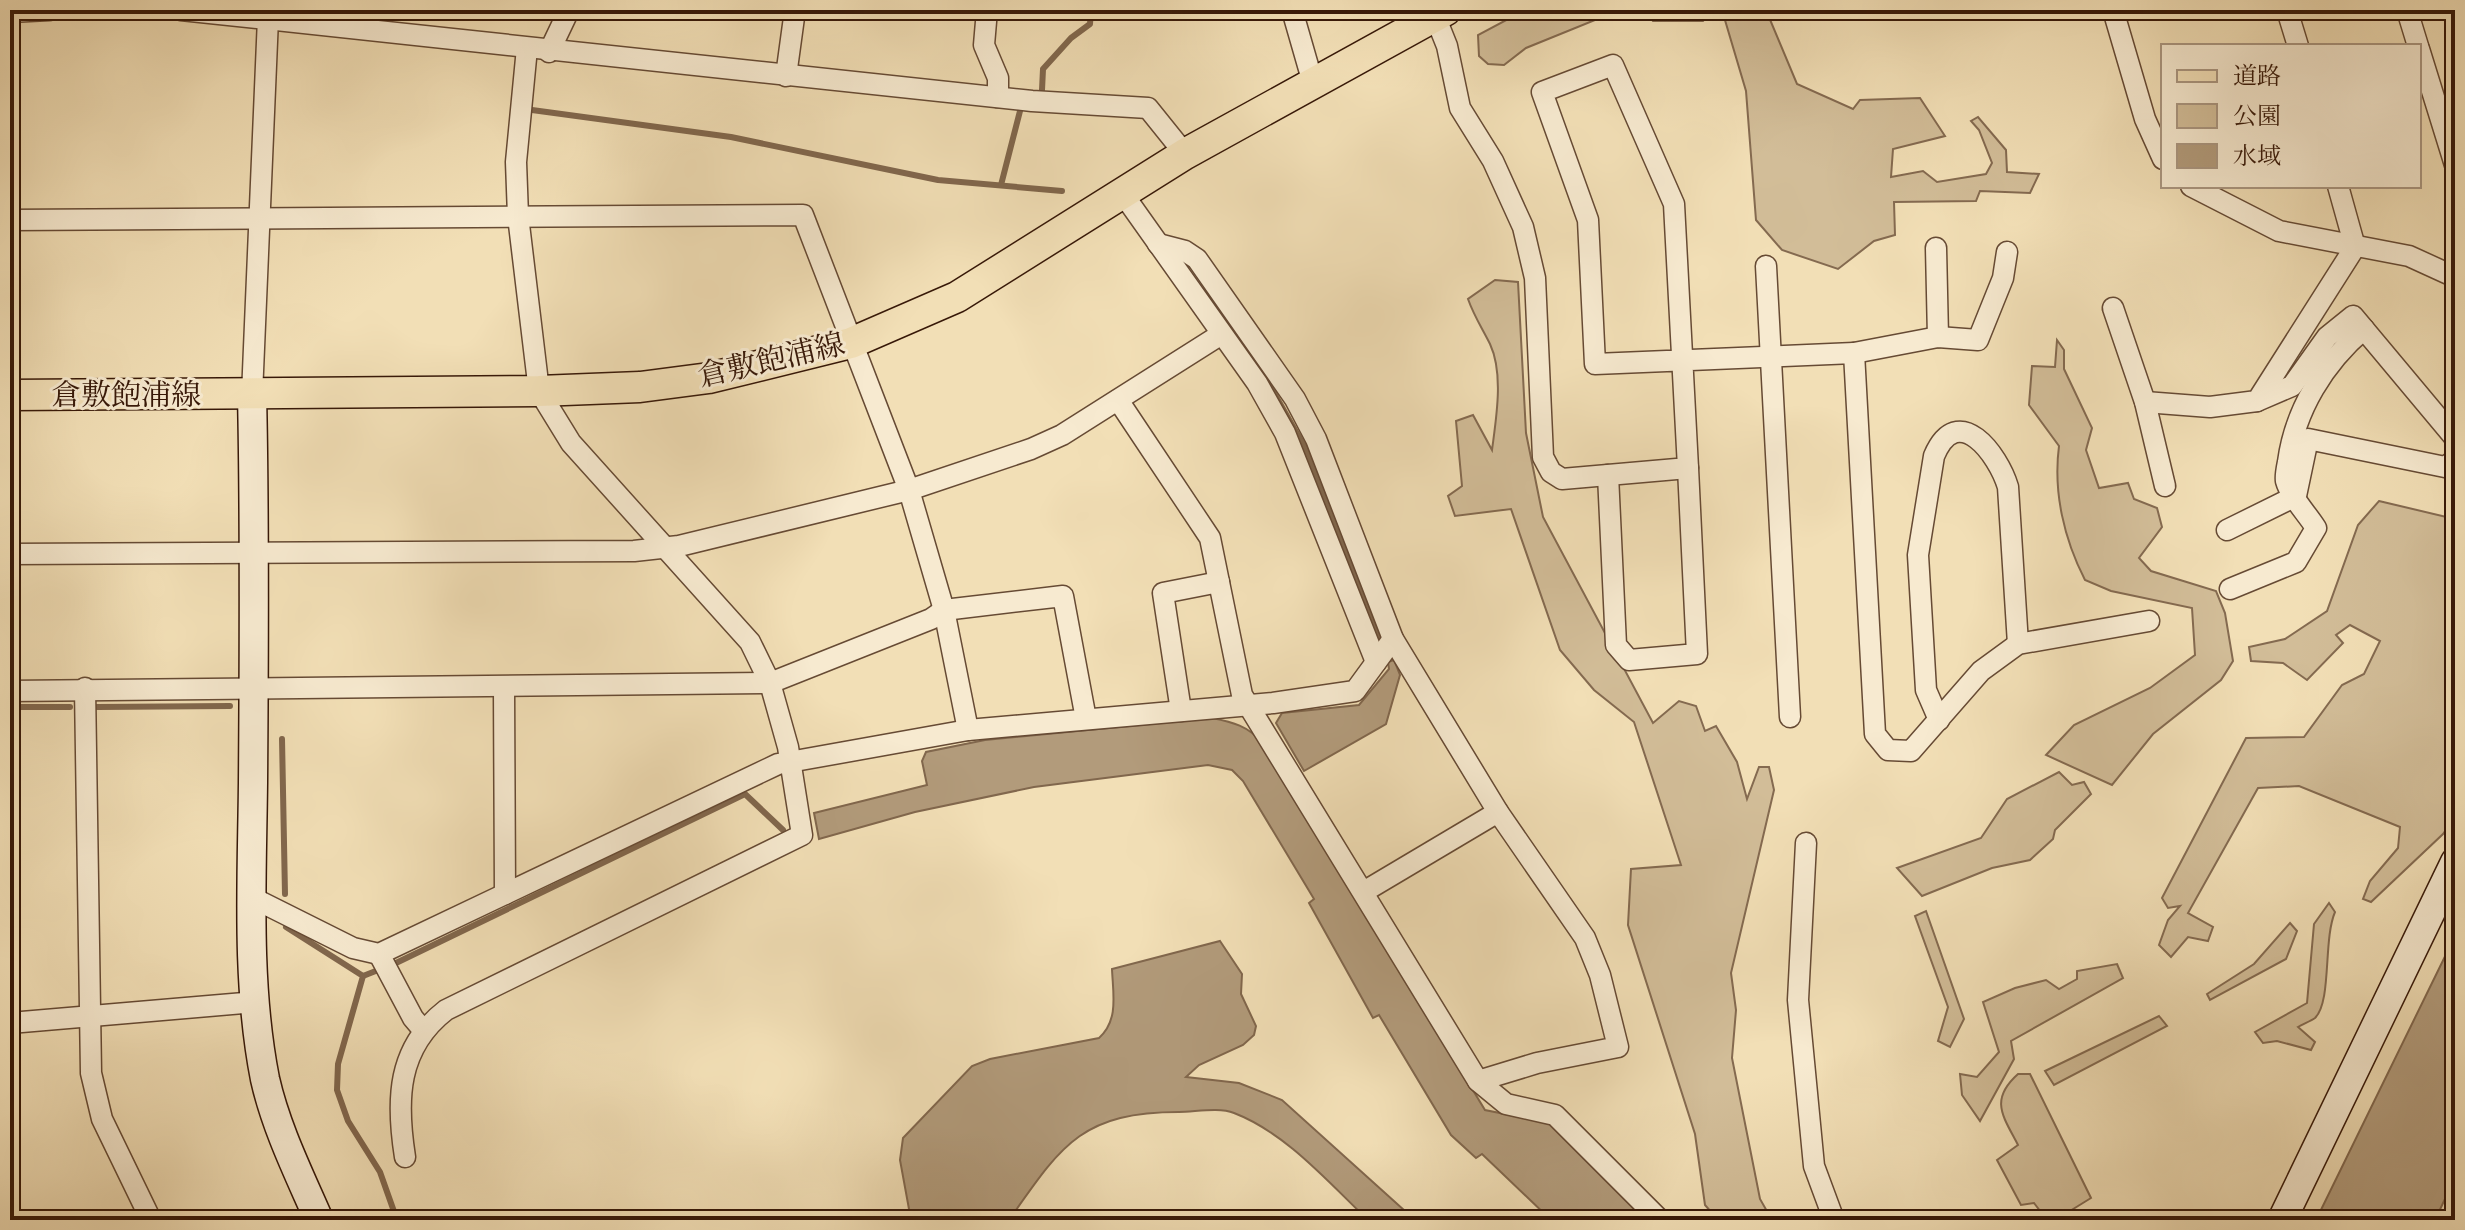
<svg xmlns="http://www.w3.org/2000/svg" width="2465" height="1230" viewBox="0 0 2465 1230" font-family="Alegreya,'Noto Serif JP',serif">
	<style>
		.green { fill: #d2bd98; stroke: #846a50; stroke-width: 2 }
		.water { fill: #b29b7b; stroke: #81674d; stroke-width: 2 }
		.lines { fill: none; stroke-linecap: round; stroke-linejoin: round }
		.stream { stroke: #81674d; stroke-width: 6 }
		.street-casing { stroke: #664a34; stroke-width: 23 }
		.secondary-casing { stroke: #371808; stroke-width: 31 }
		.primary-casing { stroke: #371808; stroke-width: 33 }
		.street { stroke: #f7ead0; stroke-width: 20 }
		.secondary { stroke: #f7ead0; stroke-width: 28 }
		.primary { stroke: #f2dfb6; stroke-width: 30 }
		.labels { text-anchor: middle; stroke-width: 6; stroke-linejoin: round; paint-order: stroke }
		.street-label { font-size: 30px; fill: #371808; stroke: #f7ead0 }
	</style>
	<rect width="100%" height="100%" fill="#f2dfb6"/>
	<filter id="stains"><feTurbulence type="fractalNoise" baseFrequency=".0025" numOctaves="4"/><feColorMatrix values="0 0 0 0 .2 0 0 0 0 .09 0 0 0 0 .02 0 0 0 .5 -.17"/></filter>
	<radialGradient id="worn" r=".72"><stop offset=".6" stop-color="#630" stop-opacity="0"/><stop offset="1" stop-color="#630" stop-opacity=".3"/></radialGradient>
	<g class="green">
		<path d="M1525,10H1596L1600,18L1526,48L1504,65L1488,64L1479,56L1478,35Z"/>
		<path d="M1644,10H1713L1703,21H1653Z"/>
		<path d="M1722,10H1766L1797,84L1853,109L1860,100L1920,98L1945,136L1893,149L1891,177L1923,171L1937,182L1986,174L1992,163L1979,130L1971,121L1978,117L2006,150L2007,172L2039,174L2030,193L1980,191L1976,201L1894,202L1895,235L1874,241L1838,269L1782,250L1756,220L1746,91Z"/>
		<path d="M1495,280L1518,282L1526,433L1543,517L1653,723L1679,701L1696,706L1705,731L1716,726L1737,762L1747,799L1759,767H1769L1774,790L1731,973L1736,1010L1732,1058L1760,1199L1772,1220H1718L1705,1205L1695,1134L1628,925L1631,869L1681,865L1634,722L1594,690L1560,650L1511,509L1455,516L1448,496L1462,486L1456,421L1473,415L1492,450C1496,419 1504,374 1490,344C1482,328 1474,316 1468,299Z"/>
		<path d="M2057,340L2064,350V369L2092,428L2086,450L2099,488L2128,483L2134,499L2157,508L2162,527L2139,558L2151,571L2216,591L2225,613L2233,661L2221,680L2153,734L2112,785L2046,755L2074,725L2150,688L2195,655L2192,608L2111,591L2085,580C2064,539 2053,492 2059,446L2029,405L2032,366L2055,367Z"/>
		<path d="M2379,501L2455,519V646C2445,659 2442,694 2449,709L2455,707V817L2443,834L2371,902L2363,899L2370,881L2398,848L2400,827L2299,786L2258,788L2188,913L2213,927L2208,941L2188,937L2171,957L2159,945L2168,920L2180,906L2168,908L2162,898L2246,738L2304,737L2342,685L2364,674L2380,641L2350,625L2336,635L2343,643L2307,680L2283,663L2251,661L2249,647L2285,639L2327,611L2358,525Z"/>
		<path d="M2059,772L2072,785L2084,782L2091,794L2055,830L2053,839L2030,860L1992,868L1922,896L1897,868L1981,838L2007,799Z"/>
		<path d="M2329,903L2335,912C2323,940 2332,1001 2315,1018C2311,1021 2303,1024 2298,1027L2315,1042L2311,1050L2277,1041L2263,1043L2255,1032L2307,1003L2314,924Z"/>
		<path d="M1926,911L1964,1019L1950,1047L1938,1041L1948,1007L1915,916Z"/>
		<path d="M2290,923L2297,931L2286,959L2210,1000L2207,994L2254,964Z"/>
		<path d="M2117,964L2123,978L2011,1041L2014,1059L1980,1121L1962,1095L1960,1074L1977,1077L1999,1052L1983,1002L2015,988L2046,980L2059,989L2077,979V971Z"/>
		<path d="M2159,1016L2167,1026L2054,1085L2045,1071Z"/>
		<path d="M2018,1074H2030L2091,1198L2070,1211L2076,1220H2047L2034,1203L2021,1205L1997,1160L2018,1145C2003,1116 1989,1100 2018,1074Z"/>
	</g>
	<g class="water">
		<path d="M1394,660L1400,675L1386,724L1304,771L1276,723L1282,713L1359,705L1389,669L1388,662Z"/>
		<path d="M1212,718C1232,722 1249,726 1262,743L1485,1110L1555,1124L1647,1220H1551L1482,1154L1476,1158L1451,1135L1379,1015L1373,1018L1309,903L1314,899L1243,781L1232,770L1208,765L1034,787L915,812L819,839L814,813L927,785L922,761L926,752L985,740Z"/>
		<path d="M2455,936V1178L2435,1220H2316Z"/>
		<path d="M1220,941L1242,974L1241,994L1256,1026L1254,1035L1243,1045L1199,1065L1186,1077L1239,1083L1282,1100L1415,1220H1368C1328,1182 1286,1133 1234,1113C1219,1107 1195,1112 1179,1112C1081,1112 1061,1146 1009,1220H911L900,1160L903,1138L972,1066L990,1059L1099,1038C1119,1020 1113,994 1112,969Z"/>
	</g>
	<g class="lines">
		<g class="stream">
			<path d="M1042,90L1043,69L1071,38L1090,24L1091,10"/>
			<path d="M532,110L731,137L938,180L1062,191"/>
			<path d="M1001,185L1020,111"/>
			<path d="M1204,291L1248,349"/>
			<path d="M1254,358L1304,446L1383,646"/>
			<path d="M10,707H70"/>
			<path d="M97,707L230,706"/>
			<path d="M282,739L285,894"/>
			<path d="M286,927L363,976L338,1064L337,1090L348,1121L380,1172L397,1220"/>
			<path d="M363,976L396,963L745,794L783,830"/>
		</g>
		<defs>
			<g id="street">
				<path d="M181,10L1032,101L1148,108L1185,154"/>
				<path d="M987,10L984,45L998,78V97"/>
				<path d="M1292,10L1313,83"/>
				<path d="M2113,10L2145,119L2163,159"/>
				<path d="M2287,10L2298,46"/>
				<path d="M2407,10L2418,46"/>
				<path d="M10,12L49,10"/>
				<path d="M1435,16L1447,46L1460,108L1493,161L1523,227L1535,278L1543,457L1551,472L1562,479L1688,468L1674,204L1613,65L1542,92L1588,220L1595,364L1854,353L1875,734L1888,750L1911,751L1981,671L2018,644L2149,621"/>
				<path d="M2419,49L2455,165"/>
				<path d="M549,52L569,10"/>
				<path d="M786,76L795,10"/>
				<path d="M2191,186L2279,231L2409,256L2455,277"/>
				<path d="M1123,194L1257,383L1285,433L1376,662"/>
				<path d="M10,220L803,215L909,490L944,610L968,730"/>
				<path d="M1158,244L1185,251L1197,259L1295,399L1316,439L1393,639L1498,812L1585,938L1600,975L1618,1047L1537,1063L1478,1081"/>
				<path d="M1936,248L1938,337"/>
				<path d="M1766,266L1790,717"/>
				<path d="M2113,308L2145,402L2165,486"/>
				<path d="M1854,353L1938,337L1978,340L2003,278L2007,252"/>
				<path d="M252,395L268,18"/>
				<path d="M1118,400L1210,538L1242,695L1478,1081L1506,1104L1555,1115L1660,1220"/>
				<path d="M2257,401L2292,386L2327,337L2353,316L2455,438"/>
				<path d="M2145,402L2210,407L2257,401L2355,247L2338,186"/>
				<path d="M1608,475L1616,645L1629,660L1697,654L1688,468"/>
				<path d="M2227,530L2296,496L2308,439L2445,467L2455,460"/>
				<path d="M10,554L634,551L679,546L909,490L1031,449L1062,435L1220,335"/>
				<path d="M2230,589L2296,562L2316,528C2308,515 2290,496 2286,481C2285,476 2287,467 2288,462C2295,410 2324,363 2364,329"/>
				<path d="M85,688L91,1073L102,1119L151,1220"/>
				<path d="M504,688L505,894"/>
				<path d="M10,691L770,683L931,619L944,610L1063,596L1086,719"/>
				<path d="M1181,711L1163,593L1219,582"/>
				<path d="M1939,720L1926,690L1918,555L1934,456C1958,400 1998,454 2008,487L2018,644"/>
				<path d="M1806,843L1798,1000L1814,1166L1834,1220"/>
				<path d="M1365,891L1498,812"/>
				<path d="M251,897L353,948L379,954L778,764L968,730L1273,703L1355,691L1393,639"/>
				<path d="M379,954L413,1018L424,1031"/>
				<path d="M10,1023L256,1002"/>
				<path d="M405,1157C396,1100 397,1048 446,1010L802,835L788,747L770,683L750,642L571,443L539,391L518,216L516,162L527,48"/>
			</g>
			<g id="secondary">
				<path d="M252,395C255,524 254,653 253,783C252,880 246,983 265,1079C276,1128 299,1174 319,1220"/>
				<path d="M2282,1220L2455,862"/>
			</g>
			<path id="primary" d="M10,395L539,391L640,387L709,378L851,343L957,297L1185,154L1446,10"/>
		</defs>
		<use href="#street" class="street-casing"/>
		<use href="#secondary" class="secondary-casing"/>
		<use href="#primary" class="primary-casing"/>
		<use href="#street" class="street"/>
		<use href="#secondary" class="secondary"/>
		<use href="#primary" class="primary"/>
	</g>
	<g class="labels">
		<g class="street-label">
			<text transform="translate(771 360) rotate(-13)" y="10">倉敷飽浦線</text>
			<text x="126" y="405">倉敷飽浦線</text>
		</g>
	</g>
	<rect width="2465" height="1230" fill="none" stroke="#f2dfb6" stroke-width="40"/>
	<rect x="12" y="12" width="2441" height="1206" fill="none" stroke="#371808" stroke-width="4"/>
	<rect x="20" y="20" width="2425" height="1190" fill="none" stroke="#371808" stroke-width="2"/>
	<rect x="2161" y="44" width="260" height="144" fill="#f7ead0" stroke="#aa9680" stroke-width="2"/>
	<rect x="2177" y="70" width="40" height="12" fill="#f2dfb6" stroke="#aa9680" stroke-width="2"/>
	<text x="2233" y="84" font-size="24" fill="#371808">道路</text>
	<rect x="2177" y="104" width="40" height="24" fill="#d2bd98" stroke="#aa9680" stroke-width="2"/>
	<text x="2233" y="124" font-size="24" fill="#371808">公園</text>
	<rect x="2177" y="144" width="40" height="24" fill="#b29b7b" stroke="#aa9680" stroke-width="2"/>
	<text x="2233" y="164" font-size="24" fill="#371808">水域</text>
	<rect width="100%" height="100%" filter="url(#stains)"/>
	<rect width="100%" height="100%" fill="url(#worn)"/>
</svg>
